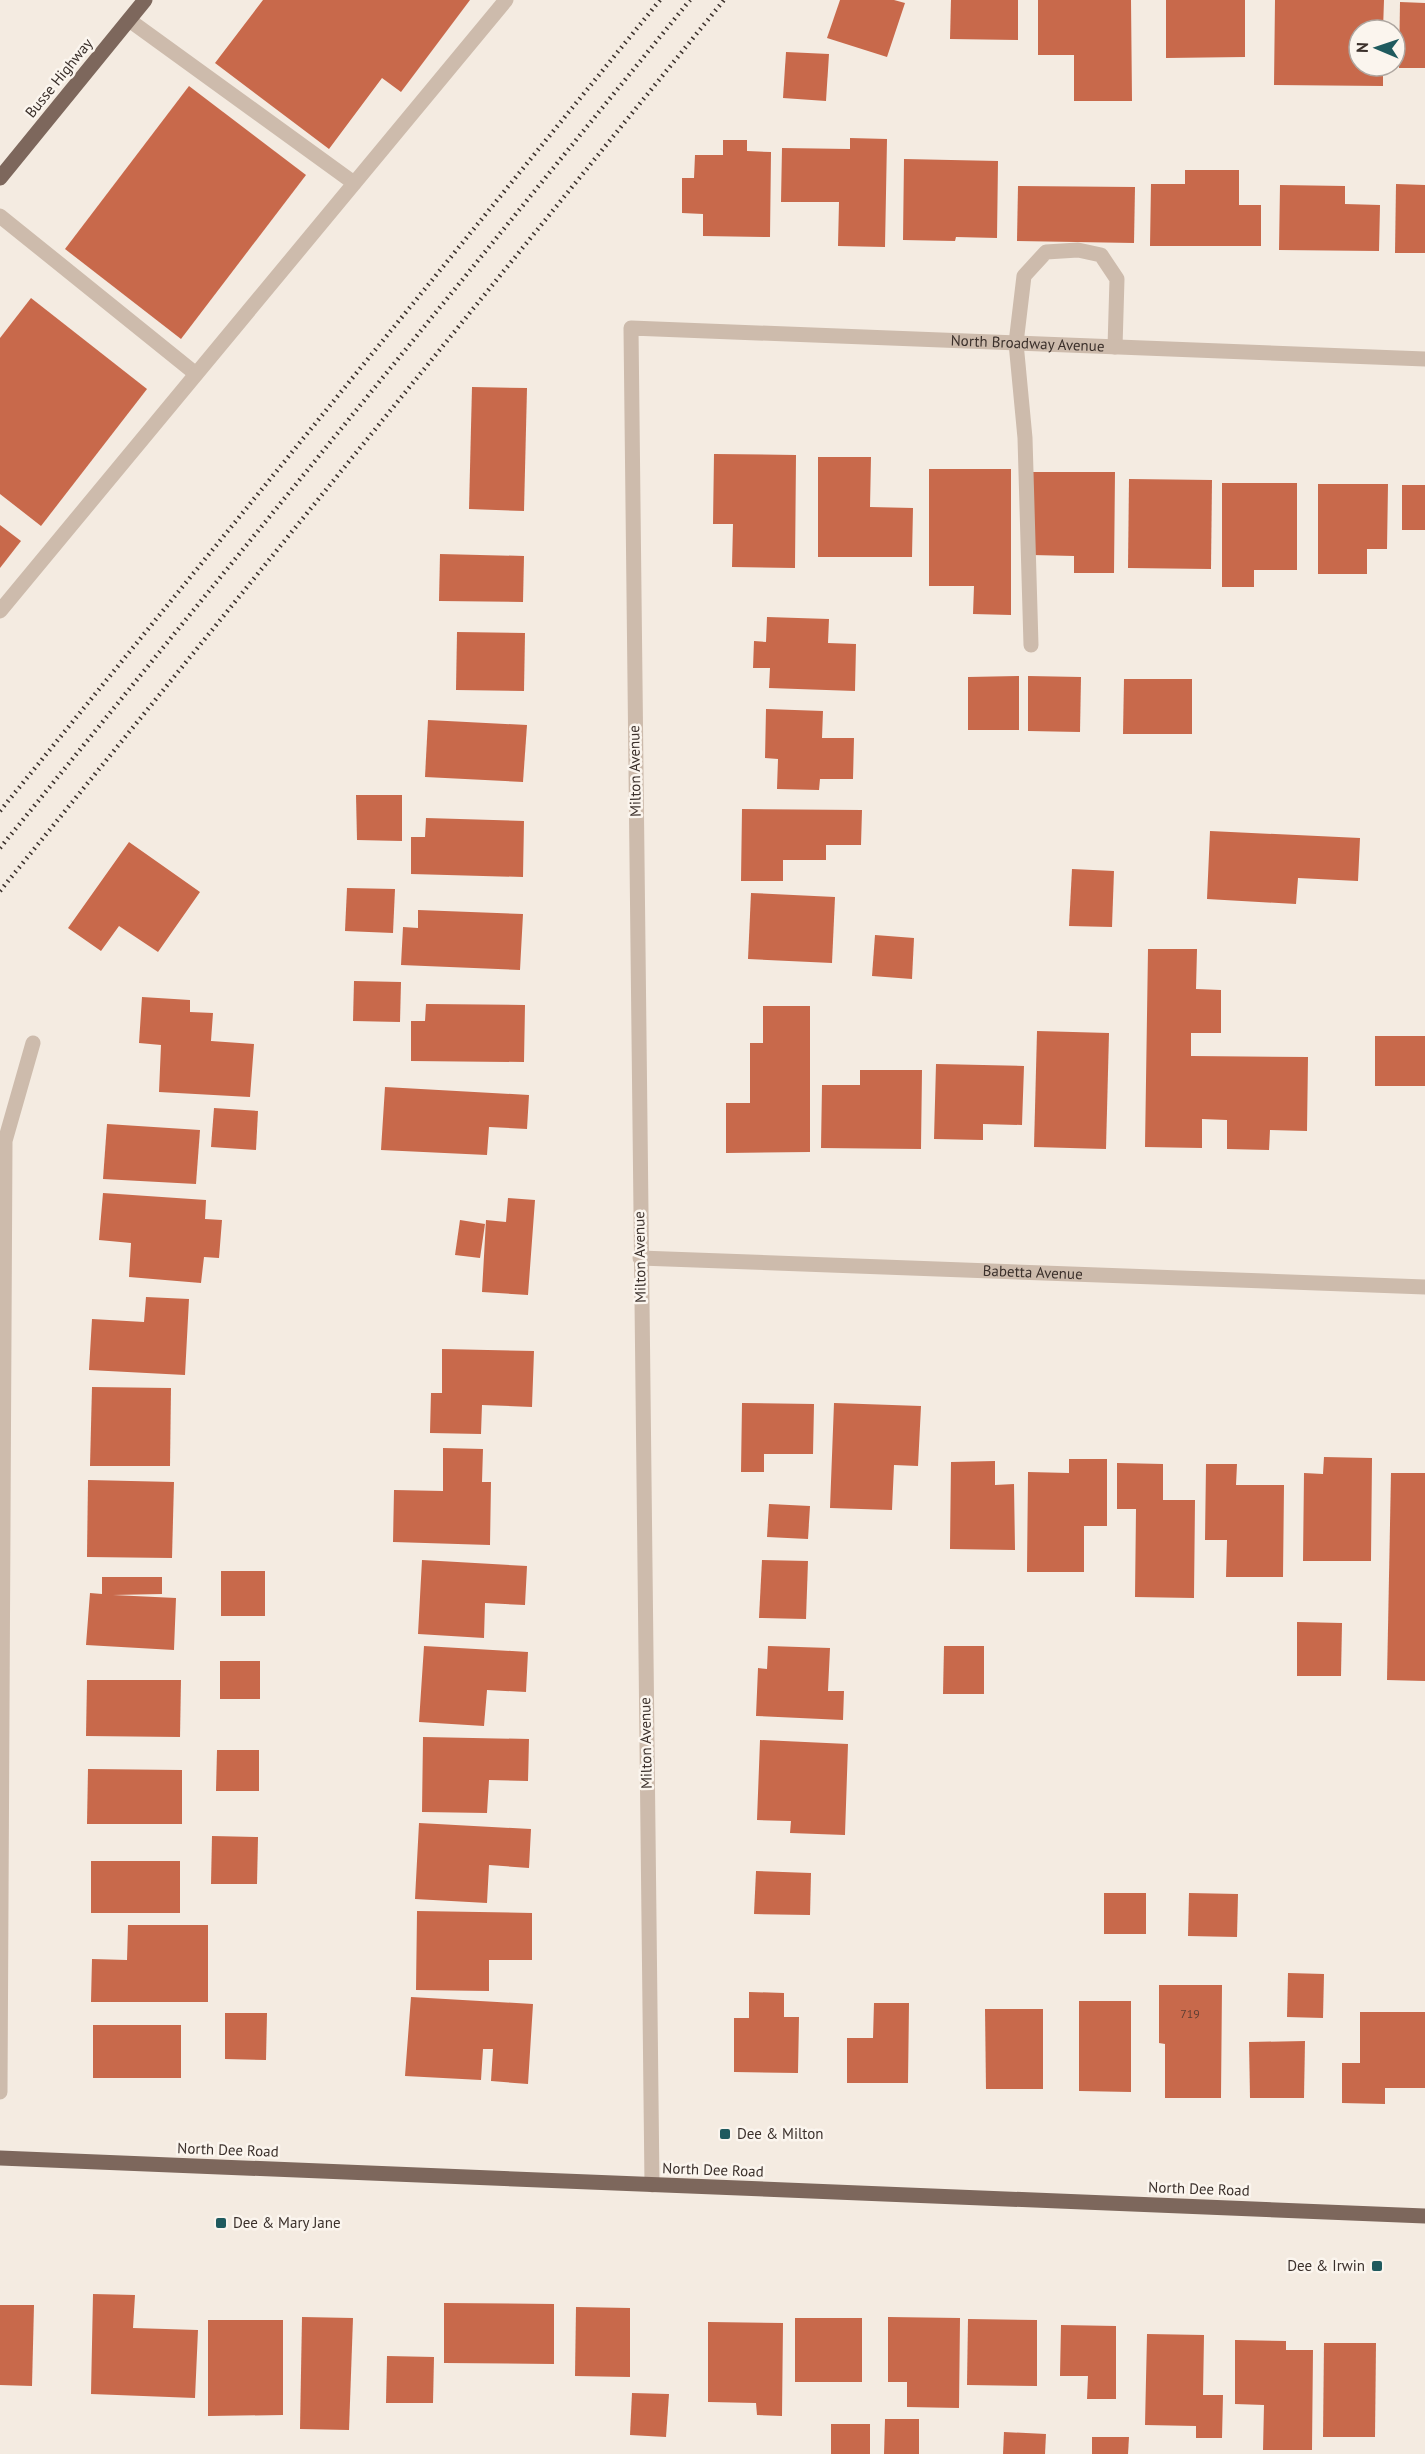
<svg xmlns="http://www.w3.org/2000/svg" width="1425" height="2454" viewBox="0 0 1425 2454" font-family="'PT Sans',sans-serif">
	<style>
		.building { fill: #c8694b }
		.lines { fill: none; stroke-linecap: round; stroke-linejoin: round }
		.minor { stroke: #cdbbac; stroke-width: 15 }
		.major { stroke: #7d675c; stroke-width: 15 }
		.rail { stroke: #3b302b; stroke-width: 4.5; stroke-dasharray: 1.5 4.5; stroke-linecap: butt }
		.poi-dot { fill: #1f5a5e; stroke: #fbf5ee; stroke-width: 2 }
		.labels { text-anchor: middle; stroke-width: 5; stroke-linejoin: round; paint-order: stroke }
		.number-label { font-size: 12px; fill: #5e3e33 }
		.street-label { font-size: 15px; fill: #3b302b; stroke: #fbf5ee }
		.poi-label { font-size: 15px; fill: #3b302b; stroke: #fbf5ee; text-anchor: start }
	</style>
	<rect width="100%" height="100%" fill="#f4ebe1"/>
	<g class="building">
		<path d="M263,0H470L401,92L382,78L329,149L215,63Z"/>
		<path d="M840,0H894L905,3L887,57L827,38Z"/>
		<path d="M951,0H1018V40L950,39Z"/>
		<path d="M1038,0H1131L1132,101H1074V55H1038Z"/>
		<path d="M1166,0H1245V57L1166,58Z"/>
		<path d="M1275,0H1384L1383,30H1359V66H1383V86L1274,85Z"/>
		<path d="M1400,2L1425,3V68H1399Z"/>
		<path d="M786,52L829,54L826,101L783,98Z"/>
		<path d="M189,86L306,175L181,339L65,249Z"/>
		<path d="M850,138L887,139L885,247L838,246L839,202H781L782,148L850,149Z"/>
		<path d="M723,140H747V151L771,152L770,237L703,236V214L682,213V178H694L695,155H723Z"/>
		<path d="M904,159L998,161L997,238L956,237L955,241L903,240Z"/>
		<path d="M1185,170H1239V205H1261V246H1150L1151,184H1185Z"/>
		<path d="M1396,184L1425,185V253H1395Z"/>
		<path d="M1280,185L1345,186V204L1380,205L1379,251L1279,250Z"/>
		<path d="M1018,186L1135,187L1134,243L1017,241Z"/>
		<path d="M31,298L147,389L41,526L0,494V338Z"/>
		<path d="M472,387L527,388L524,511L469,509Z"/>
		<path d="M714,454L796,455L795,568L732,567L733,524H713Z"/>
		<path d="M818,457H871L870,507L913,508L912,557H818Z"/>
		<path d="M929,469H1011V615L973,614L974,586H929Z"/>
		<path d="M1033,472H1115L1114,573H1074V556L1032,555Z"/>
		<path d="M1129,479L1212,480L1211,569L1128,568Z"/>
		<path d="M1222,483H1297V570H1254V587H1222Z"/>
		<path d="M1318,484H1388L1387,549H1367V574H1318Z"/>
		<rect x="1402" y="485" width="23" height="45"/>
		<path d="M0,525L21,541L0,568Z"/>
		<path d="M440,554L524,556L523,602L439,601Z"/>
		<path d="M767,617L829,619L828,643L856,644L855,691L769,688L770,668H753L754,641L766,642Z"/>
		<path d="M457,632L525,633L524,691L456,690Z"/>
		<path d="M1019,676V730H968V677Z"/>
		<path d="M1028,676L1081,677L1080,732L1028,731Z"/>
		<path d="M1124,679H1192V734H1123Z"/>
		<path d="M766,709L823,711L822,738H854L853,779H820L819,790L777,789L778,759L765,758Z"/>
		<path d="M428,720L527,725L523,782L425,777Z"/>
		<path d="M356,795H402V841L357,840Z"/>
		<path d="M742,809L862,810L861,845H826V860H783V881H741Z"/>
		<path d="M426,818L524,821L523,877L411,874V837H425Z"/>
		<path d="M1210,831L1360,838L1358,881L1298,878L1296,904L1207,899Z"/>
		<path d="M129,842L200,892L158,952L119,926L101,951L68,928Z"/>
		<path d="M1072,869L1114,871L1112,927L1069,926Z"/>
		<path d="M347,888L395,889L393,933L345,931Z"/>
		<path d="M751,893L835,897L832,963L748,959Z"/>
		<path d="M418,910L523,914L520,970L401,965L403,927L418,928Z"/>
		<path d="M875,935L914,938L912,979L872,976Z"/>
		<path d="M1148,949H1197L1196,989L1221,990V1033H1191V1056L1308,1057L1307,1131L1270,1130L1269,1150L1227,1149V1120L1202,1119V1148L1145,1147Z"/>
		<path d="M354,981L401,982L400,1022L353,1021Z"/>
		<path d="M142,997L190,1000V1012L213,1013L211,1041L254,1044L250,1097L159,1092L161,1045L139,1043Z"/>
		<path d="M426,1004L525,1005L524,1062L411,1061V1021H425Z"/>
		<path d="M763,1006H810V1152L726,1153V1103H750V1043H763Z"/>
		<path d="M1037,1031L1109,1033L1106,1149L1034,1147Z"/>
		<rect x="1375" y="1036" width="50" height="50"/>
		<path d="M936,1064L1024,1066L1022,1125L983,1124V1140L934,1139Z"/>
		<path d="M860,1070H922L921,1149L821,1148L822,1085H860Z"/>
		<path d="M385,1087L529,1095L527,1129L489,1127L487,1155L381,1150Z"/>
		<path d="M214,1108L258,1111L256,1150L211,1147Z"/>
		<path d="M107,1124L200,1130L196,1184L103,1179Z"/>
		<path d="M103,1193L206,1200L205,1219L222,1220L219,1258L204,1257L201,1283L129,1277L131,1243L99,1240Z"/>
		<path d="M508,1198L535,1200L528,1295L482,1292L486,1220L506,1222Z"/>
		<path d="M460,1220L485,1224L480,1258L455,1255Z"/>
		<path d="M146,1297L189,1299L185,1375L89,1370L92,1319L144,1322Z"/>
		<path d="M442,1349L534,1351L532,1407L482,1405L481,1434L430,1433L431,1393H442Z"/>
		<path d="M92,1387L171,1388L170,1466H90Z"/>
		<path d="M742,1403L814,1404L813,1454H764V1472H741Z"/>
		<path d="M834,1403L921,1406L918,1466L894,1465L892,1510L830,1508Z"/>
		<path d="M443,1448L483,1449L482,1482H491L490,1545L393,1542L394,1490L443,1491Z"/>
		<path d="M1324,1457L1372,1458L1371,1561H1303L1304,1473L1323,1474Z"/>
		<path d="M1069,1459H1107V1526H1084V1572H1027L1028,1472L1069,1473Z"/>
		<path d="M995,1461V1485L1014,1484L1015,1550L950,1549L951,1462Z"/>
		<path d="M1117,1463L1163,1464V1500H1195L1194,1598L1135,1597L1136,1509H1117Z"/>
		<path d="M1206,1464H1237L1236,1485H1284L1283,1577H1226L1227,1540H1205Z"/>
		<path d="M1391,1473H1425V1681L1387,1680Z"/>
		<path d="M88,1480L174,1482L172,1558L87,1557Z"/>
		<path d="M769,1504L810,1506L808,1539L767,1537Z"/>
		<path d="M422,1560L527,1566L525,1605L485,1603L484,1638L418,1634Z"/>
		<path d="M762,1560L808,1561L806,1619L759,1618Z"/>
		<rect x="221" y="1571" width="44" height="45"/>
		<path d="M102,1577H162V1594L113,1595L176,1598L174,1650L86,1645L90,1593L102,1594Z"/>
		<path d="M1297,1622L1342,1623L1341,1676H1297Z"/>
		<path d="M424,1646L528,1652L526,1692L487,1690L484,1726L419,1722Z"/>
		<path d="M768,1646L830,1648L828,1691H844L843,1720L756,1716L758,1668L767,1669Z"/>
		<path d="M944,1646H984V1694H943Z"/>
		<rect x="220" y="1661" width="40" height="38"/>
		<path d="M87,1680H181L180,1737L86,1736Z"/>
		<path d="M423,1737L529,1739L528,1781L489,1780L487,1813L422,1812Z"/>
		<path d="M760,1740L848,1744L845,1835L790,1833L791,1821L757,1820Z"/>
		<path d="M217,1750H259V1791H216Z"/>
		<path d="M88,1769L182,1770V1824H87Z"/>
		<path d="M419,1823L531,1829L529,1868L489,1865L487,1903L415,1899Z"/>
		<path d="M212,1836L258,1837L257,1884H211Z"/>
		<rect x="91" y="1861" width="89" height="52"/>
		<path d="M756,1871L811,1873L810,1915L754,1914Z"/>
		<rect x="1104" y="1893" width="42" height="41"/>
		<path d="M1189,1893L1238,1894L1237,1937L1188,1936Z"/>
		<path d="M417,1911L532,1913V1960H489V1991L416,1990Z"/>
		<path d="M128,1925H208V2002H91L92,1959L127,1960Z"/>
		<path d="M1288,1973L1324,1974L1323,2018L1287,2017Z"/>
		<path d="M1159,1985H1222L1221,2098H1165V2044L1159,2043Z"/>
		<path d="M749,1992L784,1993V2017H799L798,2073L734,2072V2018H749Z"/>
		<path d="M411,1997L533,2004L528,2084L491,2081L493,2049H483L481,2080L405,2076Z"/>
		<path d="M1079,2001H1131V2092L1079,2091Z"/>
		<path d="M874,2003H909L908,2083H847V2038H873Z"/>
		<path d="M985,2009H1043V2089H986Z"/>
		<path d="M1360,2012H1425V2088H1385V2104L1342,2103V2063H1360Z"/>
		<path d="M225,2013H267L266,2060L225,2059Z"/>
		<rect x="93" y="2025" width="88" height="53"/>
		<path d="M1305,2041L1304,2098H1250L1249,2042Z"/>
		<path d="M93,2294L135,2295L133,2328L198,2330L195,2398L91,2394Z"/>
		<path d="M444,2303L554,2304V2364L444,2363Z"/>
		<path d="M0,2305H34L32,2386L0,2385Z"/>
		<path d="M576,2307L630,2308V2377L575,2376Z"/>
		<path d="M302,2317L353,2318L349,2430L300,2429Z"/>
		<path d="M888,2317L960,2318L959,2408L907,2407V2382H888Z"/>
		<rect x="795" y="2318" width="67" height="64"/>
		<path d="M968,2319L1037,2320V2386L967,2385Z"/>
		<path d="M208,2320H283V2415L208,2416Z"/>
		<path d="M708,2322L783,2323L782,2416L757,2415L756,2403L708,2402Z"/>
		<path d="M1061,2325L1116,2326V2399H1087L1088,2376H1060Z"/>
		<path d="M1147,2334L1204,2335L1203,2395H1223L1222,2438H1196V2426L1145,2425Z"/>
		<path d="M1235,2340L1286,2341V2350H1313L1312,2450H1263L1264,2405L1235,2404Z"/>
		<path d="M1324,2343H1376L1375,2437H1323Z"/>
		<path d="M387,2356L434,2357L433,2403H386Z"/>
		<path d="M632,2393L669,2394L666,2437L630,2435Z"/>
		<path d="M885,2419H919V2454H884Z"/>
		<rect x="831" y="2424" width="39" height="30"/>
		<path d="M1004,2432L1046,2434L1045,2454H1003Z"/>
		<path d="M1092,2437H1129L1128,2454H1092Z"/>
	</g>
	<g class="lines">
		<g class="minor">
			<path d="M129,20L354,183"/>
			<path d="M0,216L196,374"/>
			<path d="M0,611L506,0"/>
			<path d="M1031,645L1025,438L1016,343L1024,276L1046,252L1078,250L1101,255L1117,279L1115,347"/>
			<path id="s1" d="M640,1258L1425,1287"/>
			<path d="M0,2092L5,1141L33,1043"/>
			<path id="s2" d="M652,2185L631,328L1425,359"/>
		</g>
		<g class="major">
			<path d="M0,178L145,0"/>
			<path d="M0,2158L1425,2216"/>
		</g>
		<g class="rail">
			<path d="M0,811L660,0"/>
			<path d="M0,848L690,0"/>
			<path d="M0,891L724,0"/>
		</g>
	</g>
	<g class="poi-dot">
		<rect x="719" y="2128" width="12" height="12" rx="3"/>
		<rect x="215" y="2217" width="12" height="12" rx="3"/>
		<rect x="1371" y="2260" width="12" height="12" rx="3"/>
	</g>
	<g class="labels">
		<g class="number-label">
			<text x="1190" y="2018">719</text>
		</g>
		<g class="street-label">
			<text transform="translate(59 78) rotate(-51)" y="5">Busse Highway</text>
			<text dy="5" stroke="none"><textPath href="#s2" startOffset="2254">North Broadway Avenue</textPath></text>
			<text transform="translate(635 771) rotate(-91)" y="5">Milton Avenue</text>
			<text transform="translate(640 1257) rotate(-91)" y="5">Milton Avenue</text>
			<text dy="5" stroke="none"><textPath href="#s1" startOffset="393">Babetta Avenue</textPath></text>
			<text transform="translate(646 1743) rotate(-91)" y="5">Milton Avenue</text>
			<text transform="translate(228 2150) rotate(2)" y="5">North Dee Road</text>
			<text transform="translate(713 2170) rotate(2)" y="5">North Dee Road</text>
			<text transform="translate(1199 2189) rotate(2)" y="5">North Dee Road</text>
		</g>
		<g class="poi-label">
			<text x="737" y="2139">Dee &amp; Milton</text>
			<text x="233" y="2228">Dee &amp; Mary Jane</text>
			<text x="1365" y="2271" text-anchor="end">Dee &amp; Irwin</text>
		</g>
	</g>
	<g transform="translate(1377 48) rotate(272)"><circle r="28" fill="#fbf5ee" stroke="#aea6a0" stroke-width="1.5"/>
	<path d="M0-4.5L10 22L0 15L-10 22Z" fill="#1f5a5e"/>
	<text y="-9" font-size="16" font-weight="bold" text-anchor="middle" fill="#3b302b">N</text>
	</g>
</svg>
